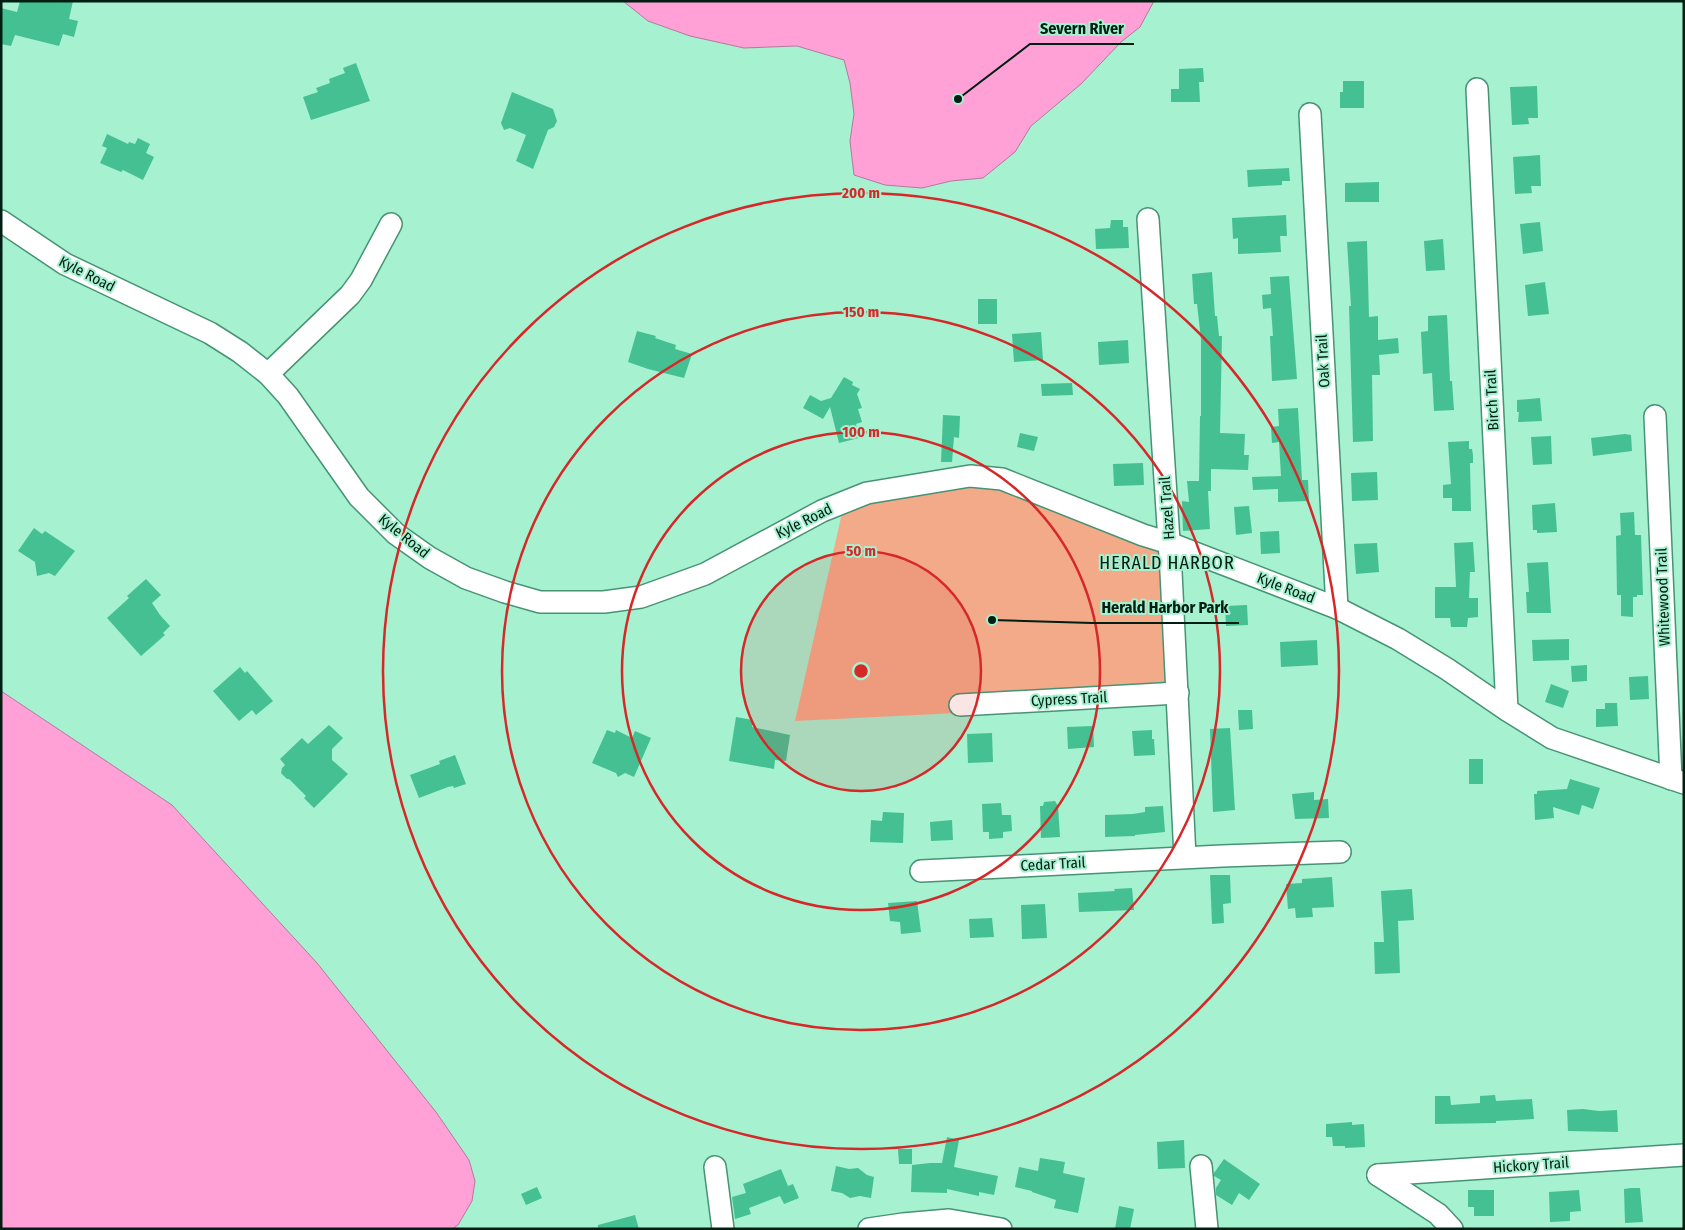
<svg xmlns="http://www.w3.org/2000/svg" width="1685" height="1230" viewBox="0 0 1685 1230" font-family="'Fira Sans Condensed',sans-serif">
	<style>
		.green { fill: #f2aa89 }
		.water { fill: #ffa1d7; stroke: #b27a9c }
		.building { fill: #45c093 }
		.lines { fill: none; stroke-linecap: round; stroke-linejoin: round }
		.minor-casing { stroke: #479375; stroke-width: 24 }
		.minor { stroke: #fff; stroke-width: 21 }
		.ring { fill: none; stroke: #d62828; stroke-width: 2.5 }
		.labels { text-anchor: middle; stroke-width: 4; stroke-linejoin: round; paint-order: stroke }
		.street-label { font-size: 15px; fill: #001e12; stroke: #a5f1d0 }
		.quarter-label { font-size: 18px; letter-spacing: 1px; fill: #001e12; stroke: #a5f1d0 }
		.centre { fill: #d62828; stroke: #a5f1d0; stroke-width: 2.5 }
		.ring-label { font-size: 15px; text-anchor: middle; font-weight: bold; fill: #d62828; stroke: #a5f1d0; stroke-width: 4; stroke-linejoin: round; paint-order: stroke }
		.leader { fill: none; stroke: #001e12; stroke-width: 2 }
		.callout-dot { fill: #001e12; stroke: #a5f1d0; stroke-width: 2 }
		.callout-label { font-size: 16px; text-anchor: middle; font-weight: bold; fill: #001e12; stroke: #a5f1d0; stroke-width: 4; stroke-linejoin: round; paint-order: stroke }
	</style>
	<rect width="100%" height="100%" fill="#a5f1d0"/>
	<path class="green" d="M982,485L1003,491L1161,553L1170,687L957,713L795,721L842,513L858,505Z"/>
	<g class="water">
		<path d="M623,1H1154L1140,27L1121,42L1081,84L1031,126L1015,152L983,178L951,181L922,188L885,185L854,175L850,141L854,114L850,83L844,60L797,46L744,48L690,36L648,21Z"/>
		<path d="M1,691L172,805L317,963L436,1112L469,1160L475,1181L472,1201L458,1225L452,1229H1Z"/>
	</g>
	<g class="building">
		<path d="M20,1H73L69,19L78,21L74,37L63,34L59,46L15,35L11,46L1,44V8L17,12Z"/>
		<path d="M356,63L370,101L311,120L303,97L318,92L316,88L330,83L329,79L345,73L343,68Z"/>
		<path d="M1203,68L1204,82H1199L1200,102H1171V89H1179V69Z"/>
		<path d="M1343,81H1364V108H1340V92H1343Z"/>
		<path d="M1537,86L1538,118H1528L1529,124L1512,125L1510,87Z"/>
		<path d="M512,92L553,109L557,121L554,127L548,130L533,169L516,161L526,135L510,128L504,130L501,123Z"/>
		<path d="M107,134L128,144L129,142L135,144L138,138L150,144L146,153L154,157L143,180L123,170L121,172L100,163L107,148L102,146Z"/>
		<path d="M1540,155L1541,186H1531L1532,193L1515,194L1513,157Z"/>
		<path d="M1289,168L1290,181H1282V185L1248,187L1247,170Z"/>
		<path d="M1379,182V202H1345V183Z"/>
		<path d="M1286,215L1287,236H1280L1281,252L1238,254V238L1233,239L1232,218Z"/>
		<path d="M1111,220H1123V227H1128L1129,248L1096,249L1095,229L1110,228Z"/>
		<path d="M1540,222L1543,251L1523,254L1520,224Z"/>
		<path d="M1443,239L1445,270L1426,271L1424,241Z"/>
		<path d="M1367,241L1369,317L1378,316V340L1398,338L1399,353L1379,355L1380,375H1372L1373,441L1353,442L1349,306H1351L1347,242Z"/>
		<path d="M1212,272L1215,316H1217L1219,336H1222L1220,433L1245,434L1244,455H1249L1248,470L1211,469V491H1208L1210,529L1183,531L1182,501L1189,502L1187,481H1199L1200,416H1201V339L1197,304H1194L1192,274Z"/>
		<path d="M1289,276L1297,379L1272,381L1270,336H1273L1271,308L1263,309L1262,295L1271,294L1270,277Z"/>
		<path d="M1545,282L1549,314L1528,316L1525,285Z"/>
		<rect x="978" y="299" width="19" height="25"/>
		<path d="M1447,315L1450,381H1452L1454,410L1434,411L1432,373L1423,374L1421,332L1428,331V316Z"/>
		<path d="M637,331L656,336L655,338L676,345L675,349L692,354L684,378L648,369L628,362Z"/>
		<path d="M1041,332L1043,360L1014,362L1012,334Z"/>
		<path d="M1128,340L1129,363L1099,365L1098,342Z"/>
		<path d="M844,377L853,382L852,385L860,389L857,394L862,408L858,409L862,422L856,424L859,438L839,443L830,407L823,419L803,408L810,395L821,401L831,398Z"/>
		<path d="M1072,383L1073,395L1042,396L1041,384Z"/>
		<path d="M1540,398L1542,421L1518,422L1519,412H1517V400Z"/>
		<path d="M1298,408L1302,480H1308L1309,501L1278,502V489L1253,490L1252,477L1281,476L1279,442L1272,443L1271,427L1279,426L1278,409Z"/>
		<path d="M943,415L960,416L959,438L954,437L952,462H941Z"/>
		<path d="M1020,433L1038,437L1034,451L1017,447Z"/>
		<path d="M1625,434L1631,435L1632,451L1593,456L1591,438Z"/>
		<path d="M1551,436L1552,464L1533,465L1531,437Z"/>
		<path d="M1469,441V449H1472L1473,455V463H1470L1471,511H1452V498H1443V485L1451,484L1448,442Z"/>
		<path d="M1143,463L1144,485L1114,486L1113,464Z"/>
		<path d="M1377,472L1378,500L1352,501L1351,473Z"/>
		<path d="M1555,503L1557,532L1537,533V530H1533L1532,505Z"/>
		<path d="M1249,506L1252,533L1236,535L1234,507Z"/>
		<path d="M1634,512L1635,535H1641L1643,595H1637V597H1633V617L1621,616V595H1617L1616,536L1621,535L1620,513Z"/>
		<path d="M34,528L42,534L45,531L75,551L55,576L49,573L37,576L35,562L18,551Z"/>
		<path d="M1279,531L1280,553L1261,554L1260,532Z"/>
		<path d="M1473,542L1475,572H1470L1469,598H1478V617L1468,618L1467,627H1451L1450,618H1435V587H1456L1454,543Z"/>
		<path d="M1377,543L1379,572L1356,574L1354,544Z"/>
		<path d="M1548,562L1551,613H1527L1526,592H1529L1527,563Z"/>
		<path d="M146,579L161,595L152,603L160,615L170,626L163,633L165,635L141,656L107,618L129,598L127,596Z"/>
		<path d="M1247,605L1248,625L1226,626L1225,606Z"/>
		<path d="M1569,639V660L1533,661L1532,640Z"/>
		<path d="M1317,640L1318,665L1281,667L1280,642Z"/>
		<path d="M1587,665V681L1572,682L1571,666Z"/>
		<path d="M240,667L245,673L247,671L273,701L256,715L252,710L239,721L213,691Z"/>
		<path d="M1648,676L1649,699L1630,700L1629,677Z"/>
		<path d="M1551,684L1569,691L1563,708L1545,702Z"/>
		<path d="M1605,703H1617L1618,726L1596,727V709H1605Z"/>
		<path d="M1238,710H1252L1253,729L1239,730Z"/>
		<path d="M736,717L753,720L752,727L790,735L786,761L775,760L774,769L729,761Z"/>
		<path d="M329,725L343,738L332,749V760L348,774L314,808L304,798L306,796L289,779H287L281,773L282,768L285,765L280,759L302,738L308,744Z"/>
		<path d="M1093,726L1094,747L1068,749L1067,727Z"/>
		<path d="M1230,728L1235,810L1213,812L1210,729Z"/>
		<path d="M607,730L615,733L616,730L632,738L635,731L651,738L634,777L625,773L618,777L616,773L592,763Z"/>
		<path d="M1152,730V739H1154L1155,755L1134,756L1132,731Z"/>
		<path d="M992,733L993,762L968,763L967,734Z"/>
		<path d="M455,755L466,784L454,788L453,786L448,787L419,798L410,775L440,764L439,761Z"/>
		<rect x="1469" y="759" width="14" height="25"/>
		<path d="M1570,779L1600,788L1593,809L1582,805L1579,815L1553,807L1554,818L1535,820L1534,794H1537V791L1567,789Z"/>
		<path d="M1314,792V800L1328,799L1329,818L1295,819L1292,794Z"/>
		<path d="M1055,801L1058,806L1060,837L1041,838L1040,806H1043L1044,802Z"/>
		<path d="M1001,803L1002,815H1011L1012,831L1003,832V838L989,839V832H983L982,804Z"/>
		<path d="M1163,806L1165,832L1135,835V836L1105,837V815L1133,814L1145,812V807Z"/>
		<path d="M883,812L904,813L903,843L870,842L871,820L882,821Z"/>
		<path d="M952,820L953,840L931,841L930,822Z"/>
		<path d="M1210,875H1230L1231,903L1223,904L1224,923L1212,924Z"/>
		<path d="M1332,877L1334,907L1312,908L1313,917L1296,918L1295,908L1288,909L1286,884L1302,883V879Z"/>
		<path d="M1132,888L1134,910L1079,912L1078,893L1115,891L1114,889Z"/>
		<path d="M1412,889L1414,920L1398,921L1400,973L1375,974L1374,942H1384L1381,891Z"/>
		<path d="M917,901L921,932L901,934L900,922L890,921L888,903Z"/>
		<path d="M1045,904L1047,938L1022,939L1021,905Z"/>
		<path d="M992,918L994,937L970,938L969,919Z"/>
		<path d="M1495,1095L1496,1101L1532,1099L1534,1119L1496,1121V1123L1435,1124V1096H1450L1451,1105L1480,1103V1096Z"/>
		<path d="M1583,1109L1599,1111L1617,1110L1618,1132L1568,1131L1567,1110Z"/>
		<path d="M1352,1122V1125L1364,1124L1365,1147L1345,1148V1146H1333L1332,1137H1326V1124Z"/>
		<path d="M947,1137L959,1140L954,1167L998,1176L994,1195L979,1192V1196L947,1189V1193L911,1192L912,1165L930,1163H942Z"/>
		<path d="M1184,1140L1185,1168L1158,1169L1157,1142Z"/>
		<path d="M898,1149H912V1164H899Z"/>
		<path d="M1040,1158L1065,1162L1063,1173L1085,1178L1078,1213L1054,1208L1056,1200L1032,1192V1191L1015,1187L1019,1167L1038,1171Z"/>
		<path d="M1224,1159L1260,1184L1249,1200L1239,1193L1232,1205L1216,1195V1188L1221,1180L1214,1176V1173Z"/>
		<path d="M836,1166L849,1169L858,1168L867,1175L874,1177L871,1198L860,1196L850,1198L842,1193L831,1191Z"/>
		<path d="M781,1169L788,1186L793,1184L799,1198L784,1204L780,1196L749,1208L751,1214L735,1219L732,1197L746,1193L743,1184Z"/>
		<path d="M537,1187L542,1198L526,1205L521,1194Z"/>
		<path d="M1631,1188H1640L1643,1222L1625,1223L1624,1189Z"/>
		<path d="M1468,1190H1494V1216H1474V1207H1468Z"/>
		<path d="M1579,1190L1581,1211L1570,1212V1221L1550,1222L1549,1192Z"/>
		<path d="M1119,1206L1134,1209L1130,1229H1115Z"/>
		<path d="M635,1215L639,1229H598V1225Z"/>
	</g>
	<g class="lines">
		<defs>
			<g id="minor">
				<path d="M1477,89L1507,710"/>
				<path d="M1310,114L1337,608"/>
				<path d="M1148,219L1171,572L1185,857"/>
				<path d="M1,221L65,264L210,333L240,352L268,374L288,396L359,497L396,534L430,558L466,578L505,592L540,602H604L641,597L705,574L822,511L867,493L970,476L1002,479L1143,535L1169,543L1337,608L1398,639L1447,669L1507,710L1552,738L1684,783"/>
				<path d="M268,374L350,295L361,280L391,224"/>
				<path d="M1655,416L1671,779"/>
				<path d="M960,705L1178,693"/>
				<path d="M921,871L1222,856L1340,852"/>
				<path d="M1201,1166L1207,1229"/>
				<path d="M715,1167L723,1229"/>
				<path d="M1378,1175L1684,1155"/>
				<path d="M1378,1175L1438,1214L1452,1229"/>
				<path d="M869,1229L903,1224L949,1220L1001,1229"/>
			</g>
		</defs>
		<use href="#minor" class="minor-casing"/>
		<use href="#minor" class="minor"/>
	</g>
	<circle cx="861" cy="671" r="120" fill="#d62828" fill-opacity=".12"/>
	<g class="ring">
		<circle cx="861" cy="671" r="120"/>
		<circle cx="861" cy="671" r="239"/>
		<circle cx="861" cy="671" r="359"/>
		<circle cx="861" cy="671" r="478"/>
	</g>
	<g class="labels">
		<g class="street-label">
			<text transform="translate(87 274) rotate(27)" y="5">Kyle Road</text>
			<text transform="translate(1323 361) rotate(-93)" y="5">Oak Trail</text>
			<text transform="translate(1492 400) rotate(-93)" y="5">Birch Trail</text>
			<text transform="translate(1167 508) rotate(-94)" y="5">Hazel Trail</text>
			<text transform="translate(804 521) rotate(-26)" y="5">Kyle Road</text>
			<text transform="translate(404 536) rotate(39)" y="5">Kyle Road</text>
			<text transform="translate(1286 588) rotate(21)" y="5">Kyle Road</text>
			<text transform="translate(1663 597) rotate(-92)" y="5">Whitewood Trail</text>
			<text transform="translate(1069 699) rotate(-3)" y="5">Cypress Trail</text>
			<text transform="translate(1053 864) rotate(-3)" y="5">Cedar Trail</text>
			<text transform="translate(1531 1165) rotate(-4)" y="5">Hickory Trail</text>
		</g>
		<g class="quarter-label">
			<text x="1167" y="569">HERALD HARBOR</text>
		</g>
	</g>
	<circle cx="861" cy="671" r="8" class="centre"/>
	<g class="ring-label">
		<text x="861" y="198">200 m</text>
		<text x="861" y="317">150 m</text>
		<text x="861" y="437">100 m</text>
		<text x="861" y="556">50 m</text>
	</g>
	<path class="leader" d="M958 99L1030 44H1134M992 620L1092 623H1239"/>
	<g class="callout-dot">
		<circle cx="958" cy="99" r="5"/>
		<circle cx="992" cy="620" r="5"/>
	</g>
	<g class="callout-label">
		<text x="1082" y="34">Severn River</text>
		<text x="1165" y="613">Herald Harbor Park</text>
	</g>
	<rect width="1685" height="1230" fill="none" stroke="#001e12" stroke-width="5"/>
</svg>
